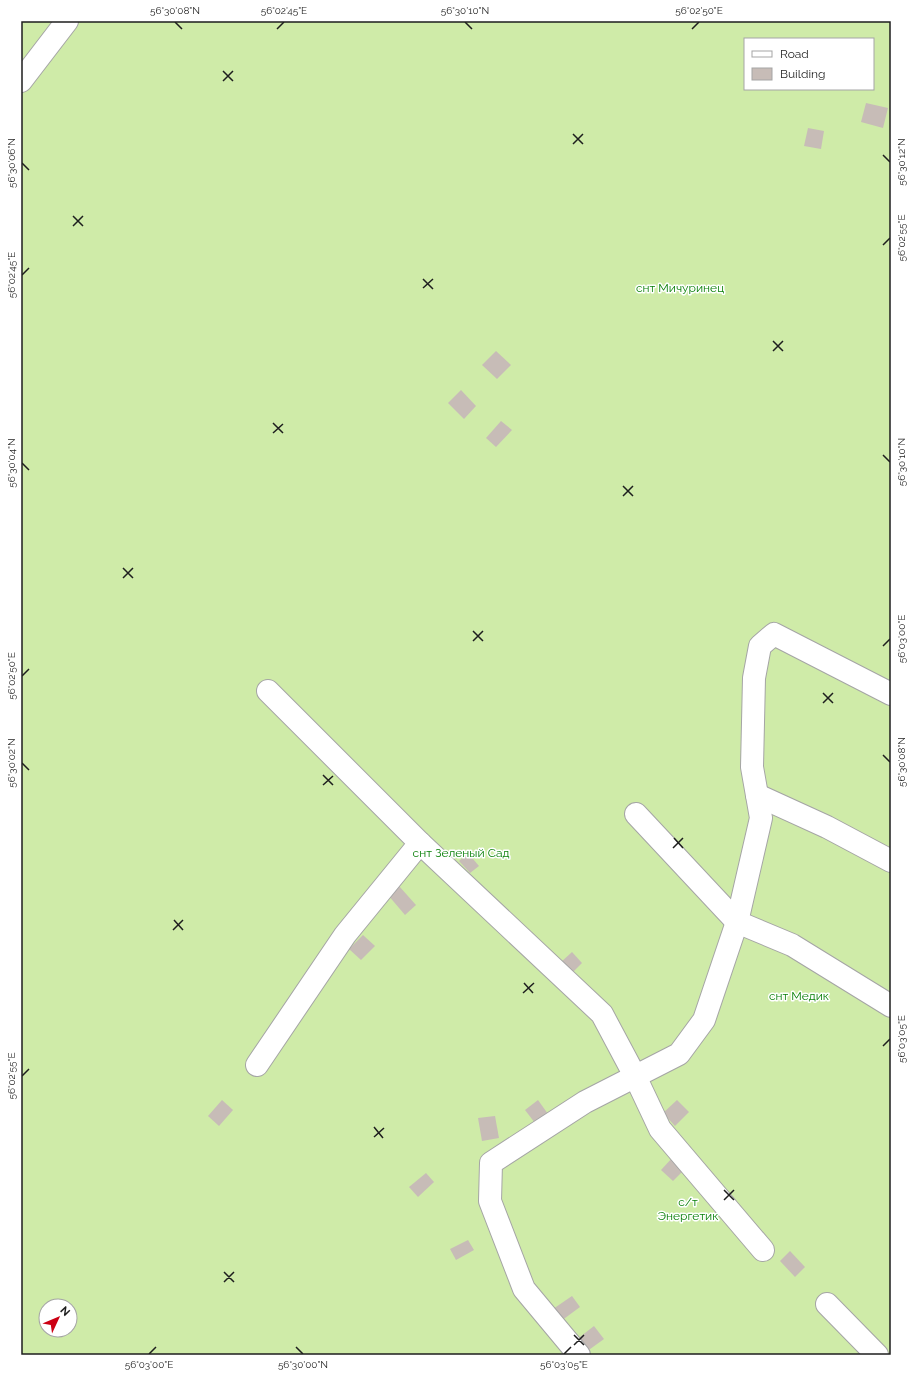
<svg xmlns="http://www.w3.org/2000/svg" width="912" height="1376" viewBox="0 0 912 1376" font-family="Raleway,sans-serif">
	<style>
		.grass { fill: #cfeba8; fill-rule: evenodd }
		.building { fill: #c7bcb7 }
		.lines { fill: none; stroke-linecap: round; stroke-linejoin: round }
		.minor-casing { stroke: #a5a5a5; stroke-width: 24 }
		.minor { stroke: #fff; stroke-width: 22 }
		.ticks { fill: none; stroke: #1e1e1e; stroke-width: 1.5 }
		.labels { text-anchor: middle; stroke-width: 3; stroke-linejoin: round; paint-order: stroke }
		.park-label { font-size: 12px; fill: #0a8009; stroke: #fff }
		.neatline { fill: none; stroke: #1e1e1e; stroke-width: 1.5 }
		.ticks-label { font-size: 10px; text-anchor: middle; fill: #1e1e1e }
	</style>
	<rect width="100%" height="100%" fill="#efebe4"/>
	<path class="grass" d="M21,21H891V1355H21ZM745,39H873V89H745ZM46,1306H70V1330H46Z"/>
	<g class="building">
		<path d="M866,103L888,108L883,128L861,122Z"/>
		<path d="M808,128L824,131L821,149L804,146Z"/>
		<path d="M496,351L511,365L497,379L482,365Z"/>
		<path d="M461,390L476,406L464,419L448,403Z"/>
		<path d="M501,421L512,430L496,447L486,438Z"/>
		<path d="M468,853L479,866L470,873L459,861Z"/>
		<path d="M399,886L416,905L405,915L388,895Z"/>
		<path d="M363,935L375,946L361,960L349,949Z"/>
		<path d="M572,952L582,963L571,974L560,963Z"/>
		<path d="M222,1100L233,1110L219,1126L208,1116Z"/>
		<path d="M538,1100L548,1114L535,1123L525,1110Z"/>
		<path d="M677,1100L689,1112L675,1126L663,1113Z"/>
		<path d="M495,1116L499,1138L482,1141L478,1118Z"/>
		<path d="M673,1157L685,1169L673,1181L661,1170Z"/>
		<path d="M426,1173L434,1182L418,1197L409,1187Z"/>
		<path d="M468,1240L474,1250L456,1260L450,1249Z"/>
		<path d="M790,1251L805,1267L795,1277L780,1261Z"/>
		<path d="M572,1296L580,1307L561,1321L553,1309Z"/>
		<path d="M594,1326L604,1339L586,1352L576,1340Z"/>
	</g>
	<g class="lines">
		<defs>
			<g id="minor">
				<path d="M21,81L67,21"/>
				<path d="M268,691L420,843L602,1014L635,1076L660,1129L763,1250"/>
				<path d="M757,795L827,827L891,861"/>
				<path d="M636,814L737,922L792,945L891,1006"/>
				<path d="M257,1065L345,935L420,843"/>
				<path d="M827,1304L877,1355"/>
				<path d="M579,1355L524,1289L490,1201L491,1163L585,1102L679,1054L704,1020L737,922L761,818L752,767L754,678L760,646L774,634L891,694"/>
			</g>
		</defs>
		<use href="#minor" class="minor-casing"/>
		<use href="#minor" class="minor"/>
	</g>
	<path class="ticks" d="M175,22L182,29M465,22L472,29M277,29L284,22M692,29L699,22M223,71L233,81M223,81L233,71M573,134L583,144M573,144L583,134M883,155L890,162M22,163L29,170M73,216L83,226M73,226L83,216M883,245L890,238M22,275L29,268M423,279L433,289M423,288L433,279M773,341L783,351M773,351L783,341M273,423L283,433M273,433L283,424M883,455L890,462M22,463L29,470M623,486L633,496M623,496L633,486M123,568L133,578M123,578L133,568M473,631L483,641M473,641L483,631M883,646L890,639M22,676L29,669M823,693L833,703M823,703L833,693M883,755L890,762M22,763L29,770M323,775L333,785M323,785L333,776M674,838L683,848M673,848L683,838M174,920L183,930M173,930L183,920M524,983L533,993M523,993L534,983M883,1046L890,1039M22,1076L29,1069M374,1127L383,1138M374,1137L384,1128M724,1190L734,1200M724,1200L734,1190M224,1272L234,1282M224,1282L234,1272M574,1335L584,1345M574,1345L584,1335M296,1347L303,1354M149,1354L156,1347M564,1354L571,1347"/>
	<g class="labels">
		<g class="park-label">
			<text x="680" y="292">снт Мичуринец</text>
			<text x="461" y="857">снт Зеленый Сад</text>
			<text x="799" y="1000">снт Медик</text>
			<text x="688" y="1206">с/т<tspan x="688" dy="14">Энергетик</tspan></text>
		</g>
	</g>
	<rect width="912" height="1376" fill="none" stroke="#ffffff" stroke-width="44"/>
	<rect x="744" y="38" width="130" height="52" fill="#ffffff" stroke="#a5a5a5"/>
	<rect x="752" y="51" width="20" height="6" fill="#ffffff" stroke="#a5a5a5"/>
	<text x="780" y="58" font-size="12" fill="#1e1e1e">Road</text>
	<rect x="752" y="68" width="20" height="12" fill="#c7bcb7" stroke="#a5a5a5"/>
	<text x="780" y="78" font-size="12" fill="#1e1e1e">Building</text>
	<g transform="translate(58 1318) rotate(46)"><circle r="19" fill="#ffffff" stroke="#a5a5a5"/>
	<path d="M0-3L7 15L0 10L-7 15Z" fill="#cc0013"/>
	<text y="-6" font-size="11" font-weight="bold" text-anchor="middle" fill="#1e1e1e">N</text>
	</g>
	<rect x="22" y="22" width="868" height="1332" class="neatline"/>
	<g class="ticks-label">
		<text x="175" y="14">56°30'08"N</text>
		<text x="284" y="14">56°02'45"E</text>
		<text x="465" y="14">56°30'10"N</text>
		<text x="699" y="14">56°02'50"E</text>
		<text transform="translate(901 162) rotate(-90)" y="4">56°30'12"N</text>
		<text transform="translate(11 163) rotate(-90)" y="4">56°30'06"N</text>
		<text transform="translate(901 238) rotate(-90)" y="4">56°02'55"E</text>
		<text transform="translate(11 275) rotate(-90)" y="4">56°02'45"E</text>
		<text transform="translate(901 462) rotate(-90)" y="4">56°30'10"N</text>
		<text transform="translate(11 463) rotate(-90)" y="4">56°30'04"N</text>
		<text transform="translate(901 639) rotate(-90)" y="4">56°03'00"E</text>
		<text transform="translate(11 676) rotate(-90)" y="4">56°02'50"E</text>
		<text transform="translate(901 762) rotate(-90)" y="4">56°30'08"N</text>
		<text transform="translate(11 763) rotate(-90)" y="4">56°30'02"N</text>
		<text transform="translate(901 1039) rotate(-90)" y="4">56°03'05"E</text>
		<text transform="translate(11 1076) rotate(-90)" y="4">56°02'55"E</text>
		<text x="149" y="1368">56°03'00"E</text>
		<text x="303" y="1368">56°30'00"N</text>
		<text x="564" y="1368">56°03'05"E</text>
	</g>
</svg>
